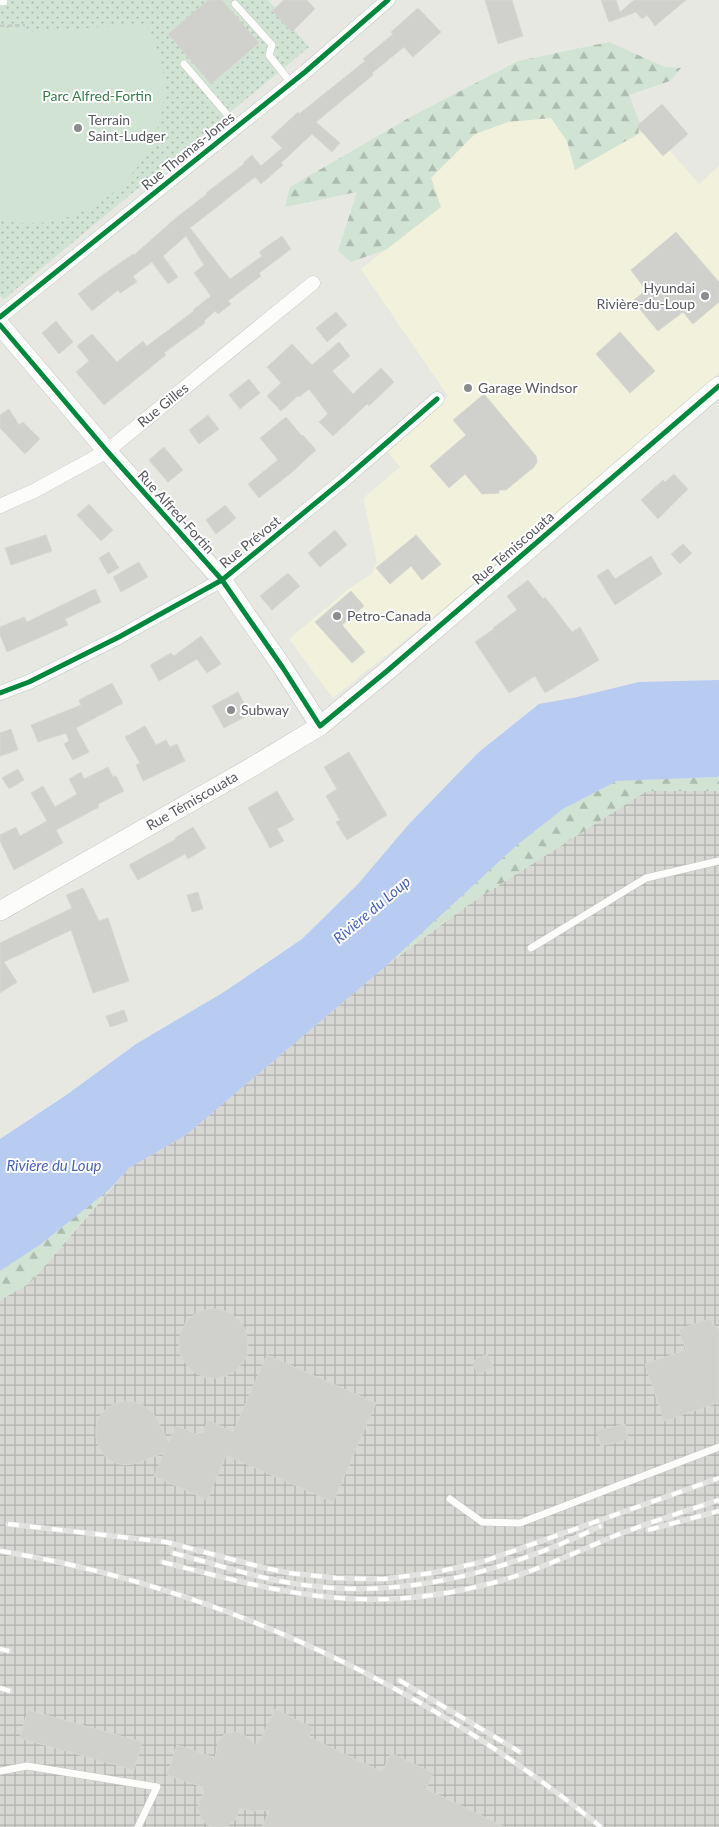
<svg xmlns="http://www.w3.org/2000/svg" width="719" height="1827" viewBox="0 0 719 1827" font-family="Lato,sans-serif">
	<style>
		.commercial { fill: #f2f2dc }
		.industrial { fill: url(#industrial-grid) }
		.grass { fill: url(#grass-dots) }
		.forest { fill: url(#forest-firs) }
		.garden { fill: #d1e4d3 }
		.water { fill: #b8cbf1 }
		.building { fill: #d0d0cc; stroke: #d8d7d2 }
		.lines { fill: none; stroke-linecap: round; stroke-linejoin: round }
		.lane-casing { stroke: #c6c6c5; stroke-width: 8 }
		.street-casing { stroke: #c6c6c5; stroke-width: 15 }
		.secondary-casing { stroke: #c4c4c4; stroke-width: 20 }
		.path { stroke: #c6cac9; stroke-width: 2.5; stroke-dasharray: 5 2.5; stroke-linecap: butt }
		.lane { stroke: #fcfcfb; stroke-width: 7 }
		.street { stroke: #fcfcfb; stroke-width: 14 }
		.secondary { stroke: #fcfcfb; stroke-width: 19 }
		.rail-casing { stroke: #e2e2e1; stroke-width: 5.5 }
		.rail { stroke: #fff; stroke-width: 4; stroke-dasharray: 11; stroke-linecap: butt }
		.cycleway-casing { stroke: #fff; stroke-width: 8 }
		.cycleway { stroke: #00873e; stroke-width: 5 }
		.poi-dot { fill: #8b8c8e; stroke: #fff; stroke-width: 2 }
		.labels { text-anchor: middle; stroke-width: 4; stroke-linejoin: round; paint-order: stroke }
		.park-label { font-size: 14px; fill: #3a7d4d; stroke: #fff }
		.poi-label { font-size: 14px; fill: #595a60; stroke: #fff; text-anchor: start }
		.street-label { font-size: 14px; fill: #595a60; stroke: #fff }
		.water-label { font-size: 15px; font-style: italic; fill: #4a65b7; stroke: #fff }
	</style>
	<defs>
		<pattern id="industrial-grid" width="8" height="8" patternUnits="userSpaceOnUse" patternTransform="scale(1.25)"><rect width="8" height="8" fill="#d7d7d3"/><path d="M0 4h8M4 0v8" fill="none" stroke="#b1b1af"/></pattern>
		<pattern id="grass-dots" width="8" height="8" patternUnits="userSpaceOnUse" patternTransform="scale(1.25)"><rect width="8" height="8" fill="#d1e4d3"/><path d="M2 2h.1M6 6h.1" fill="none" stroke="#adbcaf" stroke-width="1.8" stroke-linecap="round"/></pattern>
		<pattern id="forest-firs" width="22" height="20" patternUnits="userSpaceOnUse" patternTransform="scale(1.25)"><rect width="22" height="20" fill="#d1e4d3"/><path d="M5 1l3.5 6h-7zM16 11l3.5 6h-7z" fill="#adbcaf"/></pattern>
	</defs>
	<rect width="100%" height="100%" fill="#e8e8e3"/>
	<path class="commercial" d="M551,118L567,141L575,170L650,128L699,184L719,166V373L436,615L333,698L289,639L350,588L372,574L377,563L364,500L366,496L400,467L386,449L448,396L361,269L441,207L431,178L475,134L508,122Z"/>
	<path class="industrial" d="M647,790L719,791V1827H0V1300L30,1283L129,1168L186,1135L387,965L468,905Z"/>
	<path class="grass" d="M0,0H268L309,47L3,300L0,295Z"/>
	<g class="forest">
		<path d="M609,42L665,67L681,68L670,81L629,95L640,123L638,134L575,170L567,141L551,118L508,122L475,134L431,178L441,207L387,249L351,262L338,251L357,192L285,207L290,187L412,116L518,61Z"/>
		<path d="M719,777V791H647L468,905L387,965L517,845L563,809L617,781Z"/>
		<path d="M110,1189L30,1283L0,1300V1271L41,1244Z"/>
	</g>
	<path class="garden" d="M147,24C154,39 160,54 163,70C175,161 90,241 0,220V28L26,27L27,32Z"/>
	<path class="water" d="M719,680V777L617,781L563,809L517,845L387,965L186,1135L129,1168L110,1189L41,1244L0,1271V1139L65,1096L136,1044L224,992L302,939L358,884L409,824L479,752L539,704L573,698L639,682Z"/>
	<g class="building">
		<path d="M208,0H222L259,43L211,84L168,34Z"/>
		<path d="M284,0H307L315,9L292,32L272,11Z"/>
		<path d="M485,0H512L523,36L498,44Z"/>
		<path d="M601,0H616L620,12L634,0H686L655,26L647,15L642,19L636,12L609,22Z"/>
		<path d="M418,8L441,32L413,57L404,47L372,73L373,75L316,122L340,143L332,152L312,134L281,163L283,165L261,184L255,177L190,228L230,279L262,256L259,252L282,236L291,249L259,273L261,276L228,301L231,304L218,314L215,311L204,321L205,323L164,353L166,355L104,405L76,372L89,361L77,346L92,334L117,362L143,341L147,346L194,311L193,310L211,296L194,273L204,265L186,236L163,256L178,277L168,284L152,262L133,276L137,282L120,293L118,290L92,311L78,294L101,276L133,254L134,255L177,217L207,194L206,193L244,164L243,163L252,155L261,166L282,148L271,137L298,112L299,114L365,61L363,59L393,34L391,32Z"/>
		<path d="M662,104L688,134L663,156L637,126Z"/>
		<path d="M676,232L719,282V302L693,324L683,312L658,331L633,301L646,290L631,270Z"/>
		<path d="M336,312L347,325L327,342L316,328Z"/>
		<path d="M56,321L73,342L59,354L42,333Z"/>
		<path d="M620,332L655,371L630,393L596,354Z"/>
		<path d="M339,342L350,356L332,371L353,394L381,368L394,382L369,406L367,404L333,436L319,422L328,414L309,389L299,397L298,396L281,411L267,396L281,383L267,367L292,344L312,365Z"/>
		<path d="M249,379L260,393L240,409L229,395Z"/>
		<path d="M484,394L536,456L537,462L534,467L506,490H499V493L482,494L465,474L449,488L430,466L466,435L453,420Z"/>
		<path d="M9,409L19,425L23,422L40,439L25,454L0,428V415Z"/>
		<path d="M208,415L219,429L199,444L189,430Z"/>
		<path d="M286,417L302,436L303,435L316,450L291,473L259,498L248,484L278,460L260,438Z"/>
		<path d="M164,447L183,470L168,482L149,460Z"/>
		<path d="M674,474L688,489L658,519L641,500L663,480L665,482Z"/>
		<path d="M89,504L113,530L101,541L77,515Z"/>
		<path d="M225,505L236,518L216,534L206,520Z"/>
		<path d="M335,530L347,545L320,567L308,553Z"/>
		<path d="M46,535L52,551L11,565L5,548Z"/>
		<path d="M416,535L441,564L422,580L411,566L390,584L376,568Z"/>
		<path d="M683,544L692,553L680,564L671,554Z"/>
		<path d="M109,552L119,568L108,574L99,558Z"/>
		<path d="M651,556L662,574L615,605L597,576L608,569L615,579Z"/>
		<path d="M139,562L148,577L121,592L113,577Z"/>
		<path d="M288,573L300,586L272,610L260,596Z"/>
		<path d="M528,580L543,599L545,597L572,632L580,627L599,660L545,693L535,676L509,693L475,642L494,629L493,628L517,610L507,596Z"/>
		<path d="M95,589L101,602L65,619L68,625L7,652L0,635V627L24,617L27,622Z"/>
		<path d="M351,591L364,606L342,625L365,652L352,663L315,622Z"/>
		<path d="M201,636L221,664L207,673L197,659L159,681L150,665L171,653L174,656Z"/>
		<path d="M112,683L123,703L76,728L89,752L73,760L64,744L69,741L66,733L38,742L31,725L81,705L79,700Z"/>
		<path d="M238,692L250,714L224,728L212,706Z"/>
		<path d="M145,726L156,745L166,740L170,747L177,744L185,761L143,781L136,765L140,763L125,737Z"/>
		<path d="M11,729L18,750L0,756V733Z"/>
		<path d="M349,752L387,815L347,840L336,822L340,820L326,796L337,789L324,767Z"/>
		<path d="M108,767L113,777L116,776L124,791L98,804L99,807L56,830L63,843L14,870L0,841V835L16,827L20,836L47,821L31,793L43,786L55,807L77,794L69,779L81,772L84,779Z"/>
		<path d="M18,769L24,780L9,789L2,778Z"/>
		<path d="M277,791L294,820L277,829L284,841L270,848L248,808Z"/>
		<path d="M193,827L206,848L188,859L185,854L138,880L129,865L176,839L175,838Z"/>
		<path d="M83,888L99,921L108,918L129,981L93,993L71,930L4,962L17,982L0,993V943L72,908L66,895Z"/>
		<path d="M198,892L203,909L192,912L187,895Z"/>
		<path d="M124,1010L128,1021L110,1027L106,1016Z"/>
		<path d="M207,1309H219L230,1313L239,1320L245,1329L248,1340L247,1357L236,1370L226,1376L215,1378L204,1377L194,1372L186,1364L180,1354L179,1342L181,1331L187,1321L196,1313Z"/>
		<path d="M710,1319L719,1331V1402L664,1421L645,1364L686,1350L679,1329Z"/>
		<path d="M487,1354L493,1367L478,1374L472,1362Z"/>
		<path d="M267,1355L376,1403L333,1502L226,1455L207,1500L154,1476L164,1453L133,1464L123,1465L113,1462L105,1456L99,1448L96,1438V1428L99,1418L105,1410L114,1404L123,1401L134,1402L144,1406L153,1413L169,1442L176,1426L201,1436L208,1420L233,1432Z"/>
		<path d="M625,1424L628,1439L601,1446L597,1431Z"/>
		<path d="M275,1709L313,1728L309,1737L382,1772L391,1753L433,1773L426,1789L505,1827H262L270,1810L253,1811L240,1808L236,1819L226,1827H212L207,1824L202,1820L198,1807L200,1800L206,1788L167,1775L177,1745L215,1758L218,1743L221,1738L225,1734L236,1732L242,1733L257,1746Z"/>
		<path d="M28,1710L142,1742L134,1770L20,1738Z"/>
	</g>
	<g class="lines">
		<defs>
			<g id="lane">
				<path d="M0,2H4"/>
				<path d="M235,4L272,45L269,55L291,83"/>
				<path d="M184,64L237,126"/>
				<path d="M531,948L646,878L719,861"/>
				<path d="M450,1499L482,1522L520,1523L719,1447"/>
				<path d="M0,1771L27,1766L157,1787L138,1827"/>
			</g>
			<g id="street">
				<path d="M0,317L305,72L388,0"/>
				<path d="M0,506L34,491L107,451L313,283"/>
				<path d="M0,693L29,682L119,637L222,580L346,478L437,399"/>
			</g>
			<g id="secondary">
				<path d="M0,325L107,451L222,580L283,668L320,726"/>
				<path d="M0,911L252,767L320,726L387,671L719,386"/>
			</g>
		</defs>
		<use href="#lane" class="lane-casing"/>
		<use href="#street" class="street-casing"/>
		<use href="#secondary" class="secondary-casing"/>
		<path class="path" d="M0,26L25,25"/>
		<use href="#lane" class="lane"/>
		<use href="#street" class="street"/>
		<use href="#secondary" class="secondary"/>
		<defs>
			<g id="rail">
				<path d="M8,1524L166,1542L265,1568L289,1573L336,1578L383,1579L432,1573L482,1562L719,1478"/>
				<path d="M648,1530L719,1511"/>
				<path d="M0,1551C220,1587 428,1687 601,1827"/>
				<path d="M173,1553C219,1565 265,1581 312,1586C413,1598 511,1569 601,1526"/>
				<path d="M162,1562C226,1578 291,1597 358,1599C404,1601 451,1594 496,1582C536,1571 574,1553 612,1537C647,1523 683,1512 719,1500"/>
				<path d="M0,1649L9,1651"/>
				<path d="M399,1680L520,1752"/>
				<path d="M0,1688L10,1691"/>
			</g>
		</defs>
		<use href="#rail" class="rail-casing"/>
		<use href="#rail" class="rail"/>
		<defs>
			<g id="cycleway">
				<path d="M0,317L305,72L388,0"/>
				<path d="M0,325L107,451L222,580L283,668L320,726L387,671L719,386"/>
				<path d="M0,693L29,682L119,637L222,580L346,478L437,399"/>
			</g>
		</defs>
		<use href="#cycleway" class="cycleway-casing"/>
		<use href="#cycleway" class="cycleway"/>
	</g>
	<g class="poi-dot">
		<circle cx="78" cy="128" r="5"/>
		<circle cx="705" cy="296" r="5"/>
		<circle cx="468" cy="388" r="5"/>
		<circle cx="337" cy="616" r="5"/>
		<circle cx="231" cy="710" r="5"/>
	</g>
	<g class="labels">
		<g class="park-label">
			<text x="97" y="101">Parc Alfred-Fortin</text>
		</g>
		<g class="poi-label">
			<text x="88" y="125">Terrain<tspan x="88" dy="16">Saint-Ludger</tspan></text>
			<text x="695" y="293" text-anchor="end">Hyundai<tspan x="695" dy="16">Rivière-du-Loup</tspan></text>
			<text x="478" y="393">Garage Windsor</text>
			<text x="347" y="621">Petro-Canada</text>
			<text x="241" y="715">Subway</text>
		</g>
		<g class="street-label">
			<text transform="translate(188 151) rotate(-39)" y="5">Rue Thomas-Jones</text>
			<text transform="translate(163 405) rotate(-39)" y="5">Rue Gilles</text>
			<text transform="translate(176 512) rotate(48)" y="5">Rue Alfred-Fortin</text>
			<text transform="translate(250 542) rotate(-39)" y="5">Rue Prévost</text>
			<text transform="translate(513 548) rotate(-41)" y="5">Rue Témiscouata</text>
			<text transform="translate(192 801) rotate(-30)" y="5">Rue Témiscouata</text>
		</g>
		<g class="water-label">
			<text transform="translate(372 910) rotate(-40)" y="5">Rivière du Loup</text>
			<text x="54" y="1171">Rivière du Loup</text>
		</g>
	</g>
</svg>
